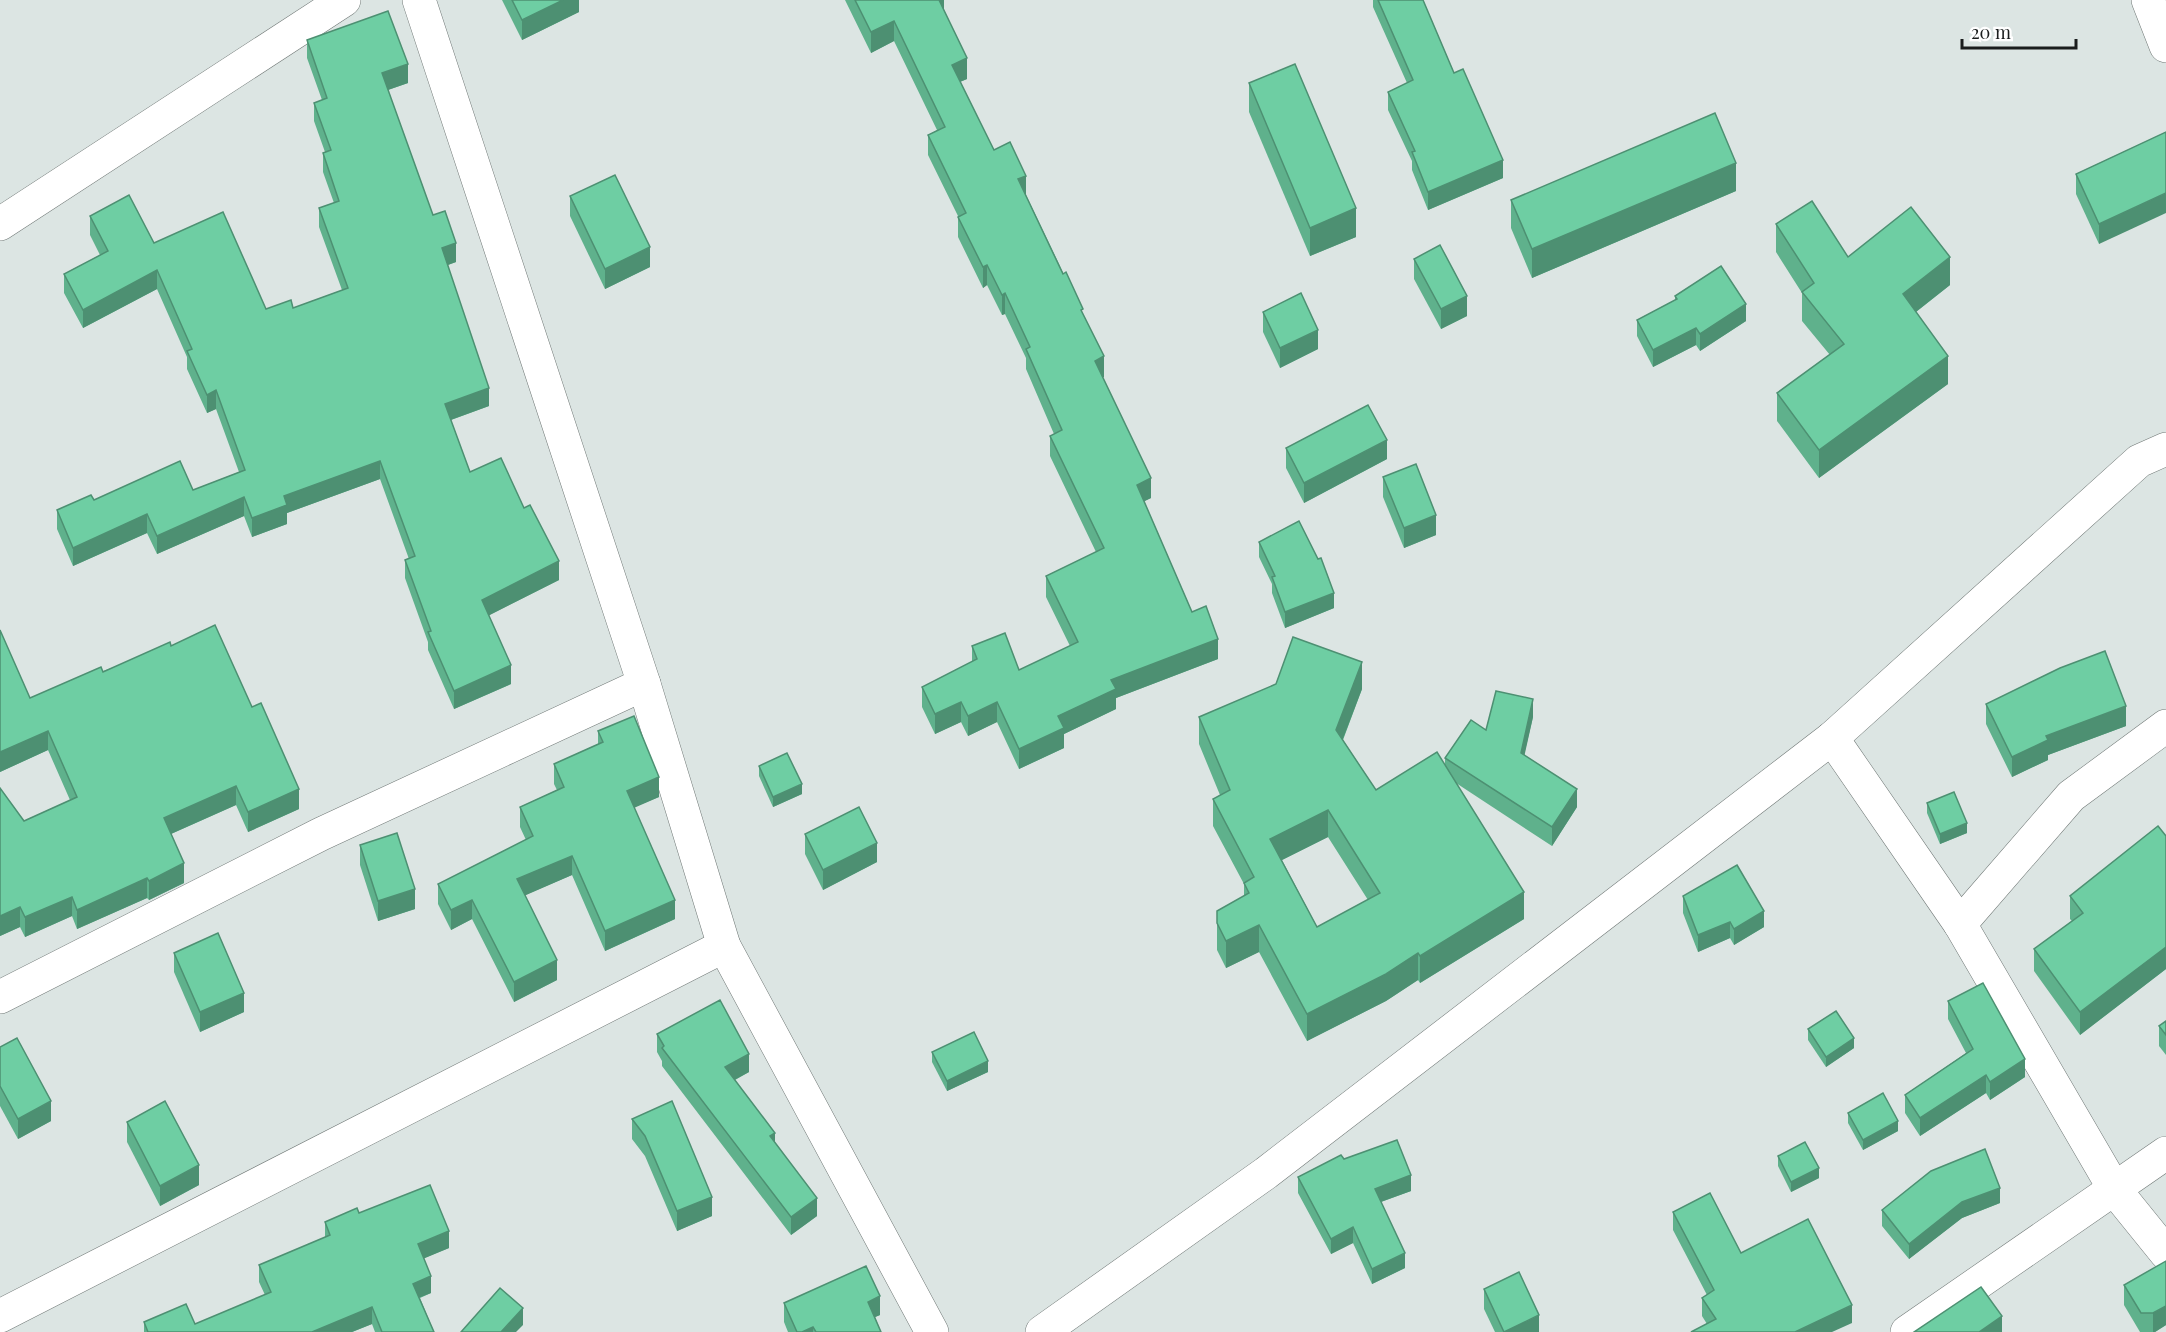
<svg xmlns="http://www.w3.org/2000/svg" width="2166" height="1332" viewBox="0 0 2166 1332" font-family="'Playfair Display',serif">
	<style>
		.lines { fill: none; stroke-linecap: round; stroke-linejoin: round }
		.minor-casing { stroke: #717977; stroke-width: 34 }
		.minor { stroke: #fff; stroke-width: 33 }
		.wall { fill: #5fb18c; fill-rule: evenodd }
		.shaded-wall { fill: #4d9072 }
		.building { fill: #6ecea3; stroke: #4d9072; stroke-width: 1.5; fill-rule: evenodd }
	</style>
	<rect width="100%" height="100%" fill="#dce5e3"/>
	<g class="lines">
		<defs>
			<g id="minor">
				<path d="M419,0L644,684L724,946L932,1332"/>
				<path d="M2148,0L2166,46"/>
				<path d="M0,224L344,0"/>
				<path d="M1832,738L1960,924L2115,1190L2166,1253"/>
				<path d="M1960,924L2071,796L2166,726"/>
				<path d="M0,997L321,834L644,684"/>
				<path d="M0,1316L724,946"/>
				<path d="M1042,1332L1266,1173L1832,738L2139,461L2166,449"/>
				<path d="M1907,1332L2166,1153"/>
			</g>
		</defs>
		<use href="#minor" class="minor-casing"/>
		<use href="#minor" class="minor"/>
	</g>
	<g class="wall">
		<path d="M502,0H579V12L522,40Z"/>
		<path d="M845,0H944V11L967,79L960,82L994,150L1026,195L1083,314L1103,377L1151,498L1144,501L1192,612L1218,659L1116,698V709L1064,734V748L1019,769L997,722L968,736L961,722L935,734L922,707V687L972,662V646L1019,670L1070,646L1046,597V576L1096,552L1050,456V436L1054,434L1026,369V358L1005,314L1002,315L987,285L983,288L958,237V216L928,155V135L937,130L894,41L871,53Z"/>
		<path d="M1373,0H1423L1454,73L1503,178L1428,210L1412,170V161L1388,110V92L1407,83L1373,7Z"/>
		<path d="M307,40L408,83L388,90L433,215L456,262L448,265L489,406L451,420L470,472L559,580L489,615L511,684L454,709L428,650V642L405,578V560L409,559L380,479L287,513V524L252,537L244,516L157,554L147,533L73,566L57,529V510L94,500L193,490L239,472L216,409L207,413L187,369V357L157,289L83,328L64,293V274L100,255L90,235V216L154,243L266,309L293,308L342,290L319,227V208L334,203L323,172V153L325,152L314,121V103L322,100L307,58Z"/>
		<path d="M1249,83L1356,237L1310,256L1249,112Z"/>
		<path d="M2166,132L2099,244L2076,194V174Z"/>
		<path d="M1736,191L1532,278L1511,228V200Z"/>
		<path d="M570,196L650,267L605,289L570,216Z"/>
		<path d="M1776,224L1848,257L1950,285L1916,312L1948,384L1819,478L1777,421V393L1830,355L1802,321V293L1776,252Z"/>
		<path d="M1414,259L1467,316L1441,329L1414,279Z"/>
		<path d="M1675,296L1746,321L1700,351L1696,345L1653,367L1637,336V320L1675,300Z"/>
		<path d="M1263,312L1318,349L1280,368L1263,332Z"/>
		<path d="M1286,448L1387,459L1304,503L1286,468Z"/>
		<path d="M1383,477L1436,535L1404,548L1383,497Z"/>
		<path d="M1259,542L1334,608L1285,628L1272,593V584L1259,557Z"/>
		<path d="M0,630L30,698L171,646L252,707L299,809L248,832L236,805L171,834L184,883L149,900L147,898L77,929L72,916L25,937L20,927L0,936V788L24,821L70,800L48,750L0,772Z"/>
		<path d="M1362,689L1343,740L1376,790L1445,766V758L1486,730L1533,717L1524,755L1577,807L1552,846L1456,783L1524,919L1420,983L1418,980L1386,1001L1307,1041L1259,952L1226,968L1217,950V911L1244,896V884L1213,826V799L1220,795L1199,744V717ZM1328,837L1368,900L1317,927L1282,860Z"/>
		<path d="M1986,704L2126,726L2048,755V760L2012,777L1986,724Z"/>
		<path d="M598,731L659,797L634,807L675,919L605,951L572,875L525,895L557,980L514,1002L472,919L451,930L438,904V884L526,840L520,827V807L557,790L554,784V764L598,744Z"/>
		<path d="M759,766L802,794L773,807L759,776Z"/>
		<path d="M1927,803L1967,833L1940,844L1927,813Z"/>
		<path d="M805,834L877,862L823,890L805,854Z"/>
		<path d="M2166,836V969L2080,1035L2034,971V949L2072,921L2070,919V896Z"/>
		<path d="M360,845L415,909L378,921L360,865Z"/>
		<path d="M1683,896L1764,927L1734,945L1730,938L1698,952L1683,913Z"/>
		<path d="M174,953L244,1012L200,1032L174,972Z"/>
		<path d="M1948,1001L2025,1077L1990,1100L1986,1093L1920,1136L1905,1113V1095L1966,1053L1948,1019Z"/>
		<path d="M2166,1021V1055L2159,1046V1026Z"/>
		<path d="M1808,1029L1854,1048L1826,1067L1808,1040Z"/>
		<path d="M657,1034L749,1072L735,1080L817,1216L791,1235L662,1066V1061L657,1052Z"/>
		<path d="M0,1047L51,1121L18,1139L0,1106Z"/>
		<path d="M932,1052L988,1072L947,1091L932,1062Z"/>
		<path d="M1848,1113L1898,1131L1863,1150L1848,1123Z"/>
		<path d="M632,1119L712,1216L677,1231L645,1156L632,1139Z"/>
		<path d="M127,1122L199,1185L160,1206L127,1142Z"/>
		<path d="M1778,1156L1819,1178L1791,1192L1778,1166Z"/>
		<path d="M1344,1159L1411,1191L1381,1202L1405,1268L1372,1284L1353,1243L1331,1254L1298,1193V1177Z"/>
		<path d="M2000,1203L1962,1218L1909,1259L1882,1226V1210Z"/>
		<path d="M1673,1212L1741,1253L1852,1323L1707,1324L1702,1316V1298L1707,1295L1673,1230Z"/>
		<path d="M359,1213L449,1248L424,1258L431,1293L420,1298L434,1332H375L372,1324L352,1332H144V1322L195,1324L265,1295L259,1282V1265L325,1238V1222Z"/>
		<path d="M2124,1285L2166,1325L2155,1332H2140L2124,1305Z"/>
		<path d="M1484,1289L1539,1332H1495L1484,1309Z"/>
		<path d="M784,1303L880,1315L875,1317L881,1332H788L784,1322Z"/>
	</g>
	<g class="shaded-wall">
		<path d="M563,0H579V12L522,40V20Z"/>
		<path d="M938,0H944V17Z"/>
		<path d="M894,21V41L871,53V32Z"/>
		<path d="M967,58V79L952,85V65Z"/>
		<path d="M408,64V83L382,92V73Z"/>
		<path d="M1503,160V178L1428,210V192Z"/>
		<path d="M1736,163V191L1532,278V249Z"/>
		<path d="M1026,176V196L1018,179Z"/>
		<path d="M2166,193V213L2099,244V224Z"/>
		<path d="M1356,208V237L1310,256V228Z"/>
		<path d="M456,243V262L442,267V248Z"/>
		<path d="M650,247V267L605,289V269Z"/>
		<path d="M1950,257V285L1903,322V294Z"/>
		<path d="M987,265V285L983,288V267Z"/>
		<path d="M157,270V289L83,328V310Z"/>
		<path d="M1005,293V314L1002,315V295Z"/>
		<path d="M1467,296V316L1441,329V309Z"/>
		<path d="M1746,304V321L1700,351V334Z"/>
		<path d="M1696,328V345L1653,367V350Z"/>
		<path d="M1318,330V349L1280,368V348Z"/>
		<path d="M1104,356V377L1095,381V361Z"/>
		<path d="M1948,356V384L1819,478V450Z"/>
		<path d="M489,388V406L445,422V404Z"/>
		<path d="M216,390V409L207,413V395Z"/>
		<path d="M1387,440V459L1304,503V483Z"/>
		<path d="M380,461V479L287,513V524L252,537V518L284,496Z"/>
		<path d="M1151,478V498L1137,505V485Z"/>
		<path d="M244,497V516L157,554V536Z"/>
		<path d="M147,514V533L73,566V548Z"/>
		<path d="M1436,515V535L1404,548V528Z"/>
		<path d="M559,561V580L482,619V600Z"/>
		<path d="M1334,593V608L1285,628V612Z"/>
		<path d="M1218,639V659L1116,698V709L1064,734V748L1019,769V749L1058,716L1111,680Z"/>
		<path d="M1362,662V689L1336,757V730Z"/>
		<path d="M511,665V684L454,709V691Z"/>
		<path d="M1533,699V717L1521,771V753Z"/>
		<path d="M961,702V722L935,734V714Z"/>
		<path d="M997,702V722L968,736V716Z"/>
		<path d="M2126,706V726L2048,755V760L2012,777V757L2046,736Z"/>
		<path d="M48,731V750L0,772V752Z"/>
		<path d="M659,777V797L627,811V791Z"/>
		<path d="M802,784V794L773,807V797Z"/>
		<path d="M236,786V805L164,837V818Z"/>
		<path d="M299,789V809L248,832V812Z"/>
		<path d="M1577,789V807L1552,846V827Z"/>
		<path d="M1328,810V837L1270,866V839Z"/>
		<path d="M1967,823V833L1940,844V834Z"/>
		<path d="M877,843V862L823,890V870Z"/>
		<path d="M572,856V875L517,899V879Z"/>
		<path d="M184,863V883L149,900V881Z"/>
		<path d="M147,878V898L77,929V910Z"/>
		<path d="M415,889V909L378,921V901Z"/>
		<path d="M1524,892V919L1420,983V956Z"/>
		<path d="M72,897V916L25,937V917Z"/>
		<path d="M472,900V919L451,930V910Z"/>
		<path d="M675,900V919L605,951V931Z"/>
		<path d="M20,907V927L0,936V916Z"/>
		<path d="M1764,911V927L1734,945V929Z"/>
		<path d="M1730,922V938L1698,952V935Z"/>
		<path d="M1259,925V952L1226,968V941Z"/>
		<path d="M2166,947V969L2080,1035V1012Z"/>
		<path d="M1418,953V980L1386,1001L1307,1041V1014Z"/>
		<path d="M557,960V980L514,1002V982Z"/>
		<path d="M244,993V1012L200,1032V1012Z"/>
		<path d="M1854,1038V1048L1826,1067V1057Z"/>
		<path d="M749,1054V1072L725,1085V1067Z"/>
		<path d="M2025,1059V1077L1990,1100V1082Z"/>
		<path d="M988,1061V1072L947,1091V1081Z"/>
		<path d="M1986,1075V1093L1920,1136V1118Z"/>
		<path d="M51,1101V1121L18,1139V1119Z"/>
		<path d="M1898,1121V1131L1863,1150V1140Z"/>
		<path d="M775,1133V1150L770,1136Z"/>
		<path d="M199,1165V1185L160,1206V1186Z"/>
		<path d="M1819,1168V1178L1791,1192V1182Z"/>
		<path d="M1411,1175V1191L1375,1204V1189Z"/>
		<path d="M2000,1188V1203L1962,1218L1909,1259V1244L1962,1202Z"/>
		<path d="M712,1197V1216L677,1231V1211Z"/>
		<path d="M817,1198V1216L791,1235V1217Z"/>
		<path d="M1353,1227V1243L1331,1254V1239Z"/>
		<path d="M449,1231V1248L418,1261V1244Z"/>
		<path d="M1405,1253V1268L1372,1284V1269Z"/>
		<path d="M431,1276V1293L413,1300V1284Z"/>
		<path d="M880,1296V1315L868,1320V1302Z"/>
		<path d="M1852,1305V1323L1832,1332H1795Z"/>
		<path d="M2166,1306V1325L2155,1332H2153V1313Z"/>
		<path d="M372,1307V1324L352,1332H312Z"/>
		<path d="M523,1308V1325L516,1332H501Z"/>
		<path d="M1539,1315V1332H1504Z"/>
		<path d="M2002,1316V1332H1979Z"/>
		<path d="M813,1327V1332H802Z"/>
	</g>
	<g class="building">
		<path d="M512,0H563L522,20Z"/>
		<path d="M855,0H939L967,58L952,65L994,150L1010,142L1026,176L1018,179L1063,274L1066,272L1083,309L1081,310L1104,356L1095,361L1151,478L1137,485L1192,612L1206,606L1218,639L1111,680L1116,689L1058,716L1064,728L1019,749L997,702L968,716L961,702L935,714L922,687L977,659L972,646L1005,633L1019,670L1078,642L1046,576L1104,548L1050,436L1062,430L1026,349L1030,347L1005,293L1002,295L987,265L983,267L958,217L966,213L928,135L945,127L894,21L871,32Z"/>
		<path d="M1378,0H1423L1454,73L1463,69L1503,160L1428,192L1412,152L1415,151L1388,92L1413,80Z"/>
		<path d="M388,11L408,64L382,73L433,215L445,211L456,243L442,248L489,388L445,404L470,472L501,458L524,508L530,505L559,561L482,600L511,665L454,691L428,632L431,631L405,560L415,556L380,461L284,496L287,505L252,518L244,497L157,536L147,514L73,548L57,510L91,495L94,500L180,461L193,490L245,470L216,390L207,395L187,351L192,349L157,270L83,310L64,274L108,251L90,216L129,195L154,243L223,212L266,309L291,300L293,308L348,288L319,208L339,201L323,153L331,150L314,103L327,98L307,40Z"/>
		<path d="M1295,64L1356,208L1310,228L1249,83Z"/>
		<path d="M1715,113L1736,163L1532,249L1511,200Z"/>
		<path d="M2166,132V193L2099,224L2076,174Z"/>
		<path d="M615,175L650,247L605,269L570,196Z"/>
		<path d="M1812,201L1848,257L1911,207L1950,257L1903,294L1948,356L1819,450L1777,393L1844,344L1802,292L1814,283L1776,224Z"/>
		<path d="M1440,245L1467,296L1441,309L1414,259Z"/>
		<path d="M1721,266L1746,304L1700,334L1696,328L1653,350L1637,320L1677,299L1675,296Z"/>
		<path d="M1301,293L1318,330L1280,348L1263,312Z"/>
		<path d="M1368,405L1387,440L1304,483L1286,448Z"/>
		<path d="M1416,464L1436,515L1404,528L1383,477Z"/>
		<path d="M1299,521L1318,559L1321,558L1334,593L1285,612L1272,577L1275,576L1259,542Z"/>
		<path d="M215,625L252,707L261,703L299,789L248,812L236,786L164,818L184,863L149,881L147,878L77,910L72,897L25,917L20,907L0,916V788L24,821L77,797L48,731L0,752V630L30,698L101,667L103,672L170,642L171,646Z"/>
		<path d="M1293,637L1362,662L1336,730L1376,790L1437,752L1524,892L1420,956L1418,953L1386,974L1307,1014L1259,925L1226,941L1217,923V911L1249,893L1244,883L1254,877L1213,799L1230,790L1199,717L1276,684ZM1328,810L1380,893L1317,927L1270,839Z"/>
		<path d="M2105,651L2126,706L2046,736L2048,740L2012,757L1986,704L2060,668Z"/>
		<path d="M1496,691L1533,699L1521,753L1577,789L1552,827L1445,758L1471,720L1486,730Z"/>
		<path d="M634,716L659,777L627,791L675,900L605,931L572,856L517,879L557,960L514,982L472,900L451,910L438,884L533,836L520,807L564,787L554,764L603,742L598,731Z"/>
		<path d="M787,753L802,784L773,797L759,766Z"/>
		<path d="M1954,792L1967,823L1940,834L1927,803Z"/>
		<path d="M859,807L877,843L823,870L805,834Z"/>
		<path d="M2158,826L2166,836V947L2080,1012L2034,949L2083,913L2070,896Z"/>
		<path d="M397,833L415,889L378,901L360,845Z"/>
		<path d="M1737,865L1764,911L1734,929L1730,922L1698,935L1683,896Z"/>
		<path d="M218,933L244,993L200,1012L174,953Z"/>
		<path d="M1983,983L2025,1059L1990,1082L1986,1075L1920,1118L1905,1095L1973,1049L1948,1001Z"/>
		<path d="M720,1000L749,1054L725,1067L775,1133L770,1136L817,1198L791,1217L662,1048L664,1046L657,1034Z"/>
		<path d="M1836,1011L1854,1038L1826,1057L1808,1029Z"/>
		<path d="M2166,1021V1035L2159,1026Z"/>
		<path d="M974,1032L988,1061L947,1081L932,1052Z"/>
		<path d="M17,1038L51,1101L18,1119L0,1086V1047Z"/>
		<path d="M1883,1093L1898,1121L1863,1140L1848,1113Z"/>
		<path d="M165,1101L199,1165L160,1186L127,1122Z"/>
		<path d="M672,1101L712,1197L677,1211L645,1136L632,1119Z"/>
		<path d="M1397,1140L1411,1175L1375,1189L1405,1253L1372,1269L1353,1227L1331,1239L1298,1177L1341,1155L1344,1159Z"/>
		<path d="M1805,1142L1819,1168L1791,1182L1778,1156Z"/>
		<path d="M1985,1149L2000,1188L1962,1202L1909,1244L1882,1210L1931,1171Z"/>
		<path d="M430,1185L449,1231L418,1244L431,1276L413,1284L434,1332H382L372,1307L312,1332H148L144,1322L186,1304L195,1324L271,1292L259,1265L330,1235L325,1222L357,1208L359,1213Z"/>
		<path d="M1710,1193L1741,1253L1808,1219L1852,1305L1795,1332H1691L1716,1319L1702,1298L1714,1290L1673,1212Z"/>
		<path d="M2166,1261V1306L2153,1313H2141L2124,1285Z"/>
		<path d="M866,1266L880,1296L868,1302L881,1332H816L813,1327L802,1332H797L784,1303Z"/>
		<path d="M1519,1272L1539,1315L1504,1332L1484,1289Z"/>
		<path d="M1981,1287L2002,1316L1979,1332H1914Z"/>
		<path d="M500,1288L523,1308L501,1332H461Z"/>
	</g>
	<path d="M1962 39v9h114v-9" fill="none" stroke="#1a1d1d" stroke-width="3"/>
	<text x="1971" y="39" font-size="18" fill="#1a1d1d" stroke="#ffffff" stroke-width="4.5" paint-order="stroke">20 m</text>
</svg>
